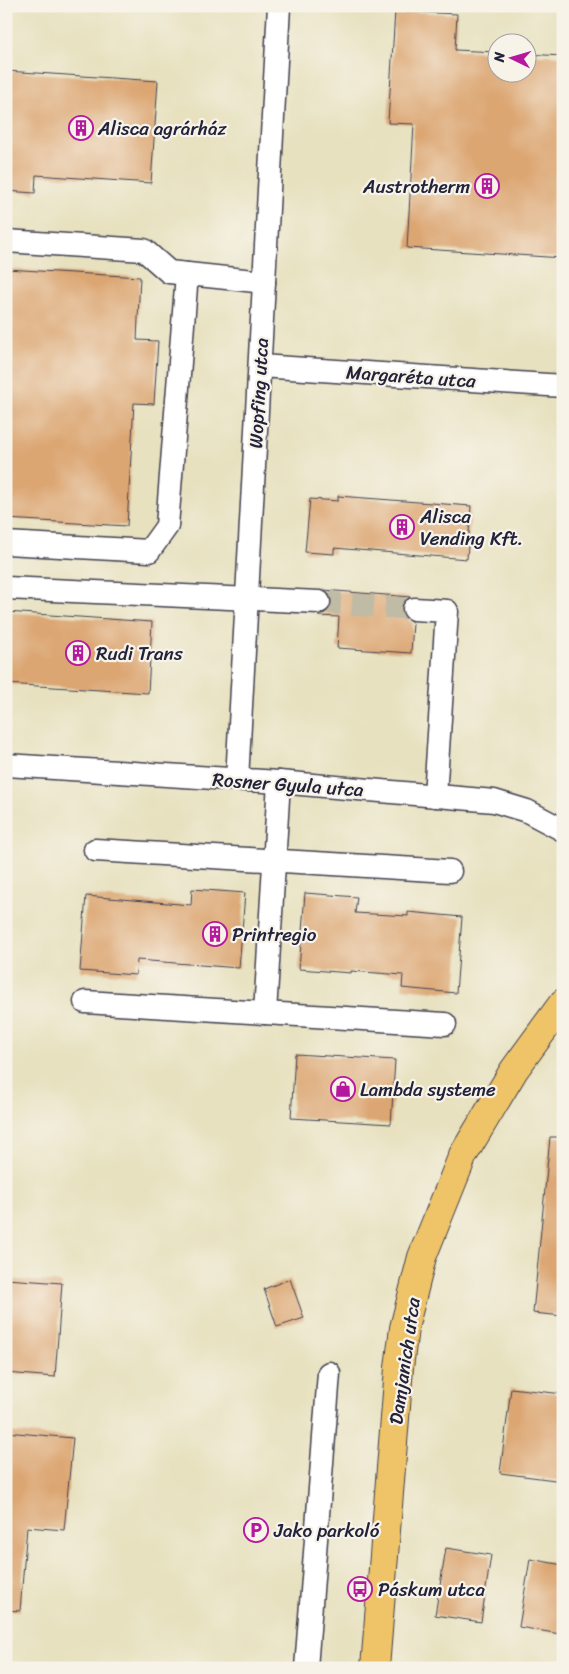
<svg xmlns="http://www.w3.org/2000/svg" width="569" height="1674" viewBox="0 0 569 1674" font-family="Sriracha,sans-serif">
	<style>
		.building { fill: #dca672 }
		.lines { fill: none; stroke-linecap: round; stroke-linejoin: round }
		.minor-tunnel { stroke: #c0bba5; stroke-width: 22; stroke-dasharray: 22 11; stroke-linecap: butt }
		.minor-casing { stroke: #403f4f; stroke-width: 25 }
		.major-casing { stroke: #403f4f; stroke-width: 30 }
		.minor { stroke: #fff; stroke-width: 22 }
		.major { stroke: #efc469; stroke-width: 28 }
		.labels { text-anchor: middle; stroke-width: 4.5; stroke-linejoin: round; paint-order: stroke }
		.poi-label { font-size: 19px; fill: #22223b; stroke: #f7f3e8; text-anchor: start }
		.street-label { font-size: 19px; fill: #22223b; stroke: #f7f3e8 }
	</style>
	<rect width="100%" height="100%" fill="#f7f3e8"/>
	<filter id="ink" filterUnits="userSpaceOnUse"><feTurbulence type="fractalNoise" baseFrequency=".02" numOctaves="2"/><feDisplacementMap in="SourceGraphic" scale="10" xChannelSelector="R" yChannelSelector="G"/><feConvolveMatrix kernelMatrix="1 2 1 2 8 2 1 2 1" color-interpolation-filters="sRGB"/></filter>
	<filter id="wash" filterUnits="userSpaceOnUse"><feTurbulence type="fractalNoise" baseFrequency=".0096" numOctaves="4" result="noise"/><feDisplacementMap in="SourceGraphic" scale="20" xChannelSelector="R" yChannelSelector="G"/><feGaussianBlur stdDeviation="1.12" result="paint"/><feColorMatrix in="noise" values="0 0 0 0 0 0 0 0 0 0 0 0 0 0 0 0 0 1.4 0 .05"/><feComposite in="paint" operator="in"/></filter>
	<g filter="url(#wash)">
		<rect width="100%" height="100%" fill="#e7e1bf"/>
		<g id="blocks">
			<g class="building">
				<path d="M395,11L457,14L455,50L496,52V72H526V54L563,56V258L407,248L414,124L388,123Z"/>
				<path d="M6,71L158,81L151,183L36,175L35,193L6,191Z"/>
				<path d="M6,269L140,277L137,340L158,341L154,404L134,403L127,526L6,519Z"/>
				<path d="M338,496L471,506L467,559L334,548V554L305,552L310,499L338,501Z"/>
				<path d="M324,590L411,597L403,601L401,609L403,615L413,623L411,653L337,648L339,617L318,616L325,613L330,609L332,603L330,596Z"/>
				<path d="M6,612L152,622L148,693L6,684Z"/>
				<path d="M192,889L245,893L239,968L137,960L136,975L80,971L86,896L191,905Z"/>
				<path d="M305,893L357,897L355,913L408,916V912L462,917L456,993L402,988L403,975L351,971V973L299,969Z"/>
				<path d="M295,1054L395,1060L391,1124L291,1118Z"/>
				<path d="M550,1137H563V1316L533,1313Z"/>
				<path d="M6,1279L62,1283L55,1377L6,1373Z"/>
				<path d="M290,1279L304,1318L277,1327L264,1289Z"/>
				<path d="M511,1388L563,1394V1481L500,1473Z"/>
				<path d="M6,1432L73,1438L64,1530L27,1527L20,1611L6,1610Z"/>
				<path d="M446,1548L491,1555L481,1622L435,1615Z"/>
				<path d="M530,1559L563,1565V1618L560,1634L519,1627Z"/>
			</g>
		</g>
	</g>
	<g filter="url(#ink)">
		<use href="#blocks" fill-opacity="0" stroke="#403f4f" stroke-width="1"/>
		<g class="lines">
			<path class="minor-tunnel" d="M319,602L414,609"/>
			<defs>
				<g id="minor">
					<path d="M6,241L144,250L169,272L264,282"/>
					<path d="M260,366L563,386"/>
					<path d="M6,543L149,551L167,526L187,274"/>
					<path d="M6,588L319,602"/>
					<path d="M414,609L447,611L435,796"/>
					<path d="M6,765L279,782L494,801L527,811L563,830"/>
					<path d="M237,780L279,6"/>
					<path d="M95,850L450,871"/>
					<path d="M85,1002L445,1024"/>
					<path d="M265,1013L279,782"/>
					<path d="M306,1668L329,1373"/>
				</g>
				<path id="major" d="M375,1668L399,1368L404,1328L422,1257L463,1155L514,1070L563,1003"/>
			</defs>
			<use href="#minor" class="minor-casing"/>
			<use href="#major" class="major-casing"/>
			<use href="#minor" class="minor"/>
			<use href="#major" class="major"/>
		</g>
	</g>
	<defs>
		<symbol id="building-ring" viewBox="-11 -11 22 22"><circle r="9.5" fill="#f7f3e8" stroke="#b5179e" stroke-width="1.5"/><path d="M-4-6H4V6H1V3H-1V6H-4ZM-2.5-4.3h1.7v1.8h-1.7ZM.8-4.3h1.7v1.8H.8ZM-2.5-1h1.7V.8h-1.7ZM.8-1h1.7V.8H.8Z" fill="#b5179e"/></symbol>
		<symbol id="shop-ring" viewBox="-11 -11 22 22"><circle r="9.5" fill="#f7f3e8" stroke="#b5179e" stroke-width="1.5"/><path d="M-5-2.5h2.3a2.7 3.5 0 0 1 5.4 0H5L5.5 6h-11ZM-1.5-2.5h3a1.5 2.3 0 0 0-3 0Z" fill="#b5179e"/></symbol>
		<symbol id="parking-ring" viewBox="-11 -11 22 22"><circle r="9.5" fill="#f7f3e8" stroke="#b5179e" stroke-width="1.5"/><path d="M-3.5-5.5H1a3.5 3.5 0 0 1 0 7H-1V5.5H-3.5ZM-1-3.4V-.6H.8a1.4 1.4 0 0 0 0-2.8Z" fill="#b5179e"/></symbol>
		<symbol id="bus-ring" viewBox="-11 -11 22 22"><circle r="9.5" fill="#f7f3e8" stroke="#b5179e" stroke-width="1.5"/><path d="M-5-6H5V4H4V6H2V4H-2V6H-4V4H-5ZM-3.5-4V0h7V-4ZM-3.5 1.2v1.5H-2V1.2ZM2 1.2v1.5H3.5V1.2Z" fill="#b5179e"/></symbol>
	</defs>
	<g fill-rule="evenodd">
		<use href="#building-ring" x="67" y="114" width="28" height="28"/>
		<use href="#building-ring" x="473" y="172" width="28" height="28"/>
		<use href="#building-ring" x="388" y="513" width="28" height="28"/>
		<use href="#building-ring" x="64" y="639" width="28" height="28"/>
		<use href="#building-ring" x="201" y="920" width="28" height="28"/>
		<use href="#shop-ring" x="329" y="1075" width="28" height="28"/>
		<use href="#parking-ring" x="242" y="1516" width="28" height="28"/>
		<use href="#bus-ring" x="346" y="1575" width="28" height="28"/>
	</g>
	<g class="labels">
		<g class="poi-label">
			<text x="98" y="135">Alisca agrárház</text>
			<text x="470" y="193" text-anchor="end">Austrotherm</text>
			<text x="420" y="523">Alisca<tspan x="420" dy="22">Vending Kft.</tspan></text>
			<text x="96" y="660">Rudi Trans</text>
			<text x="232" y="941">Printregio</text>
			<text x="360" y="1096">Lambda systeme</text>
			<text x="274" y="1537">Jako parkoló</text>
			<text x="378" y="1596">Páskum utca</text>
		</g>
		<g class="street-label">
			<text transform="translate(411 376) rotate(4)" y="7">Margaréta utca</text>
			<text transform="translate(258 393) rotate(-87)" y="7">Wopfing utca</text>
			<text transform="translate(288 784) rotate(4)" y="7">Rosner Gyula utca</text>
			<text transform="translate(404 1361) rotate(-82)" y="7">Damjanich utca</text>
		</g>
	</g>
	<rect width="569" height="1674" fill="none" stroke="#f7f3e8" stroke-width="25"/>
	<g transform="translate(512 58) rotate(275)"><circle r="24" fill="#f7f3e8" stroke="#a29fa3"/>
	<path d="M0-4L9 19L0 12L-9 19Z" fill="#b5179e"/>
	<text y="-8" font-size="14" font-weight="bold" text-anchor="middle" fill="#22223b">N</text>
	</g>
</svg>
